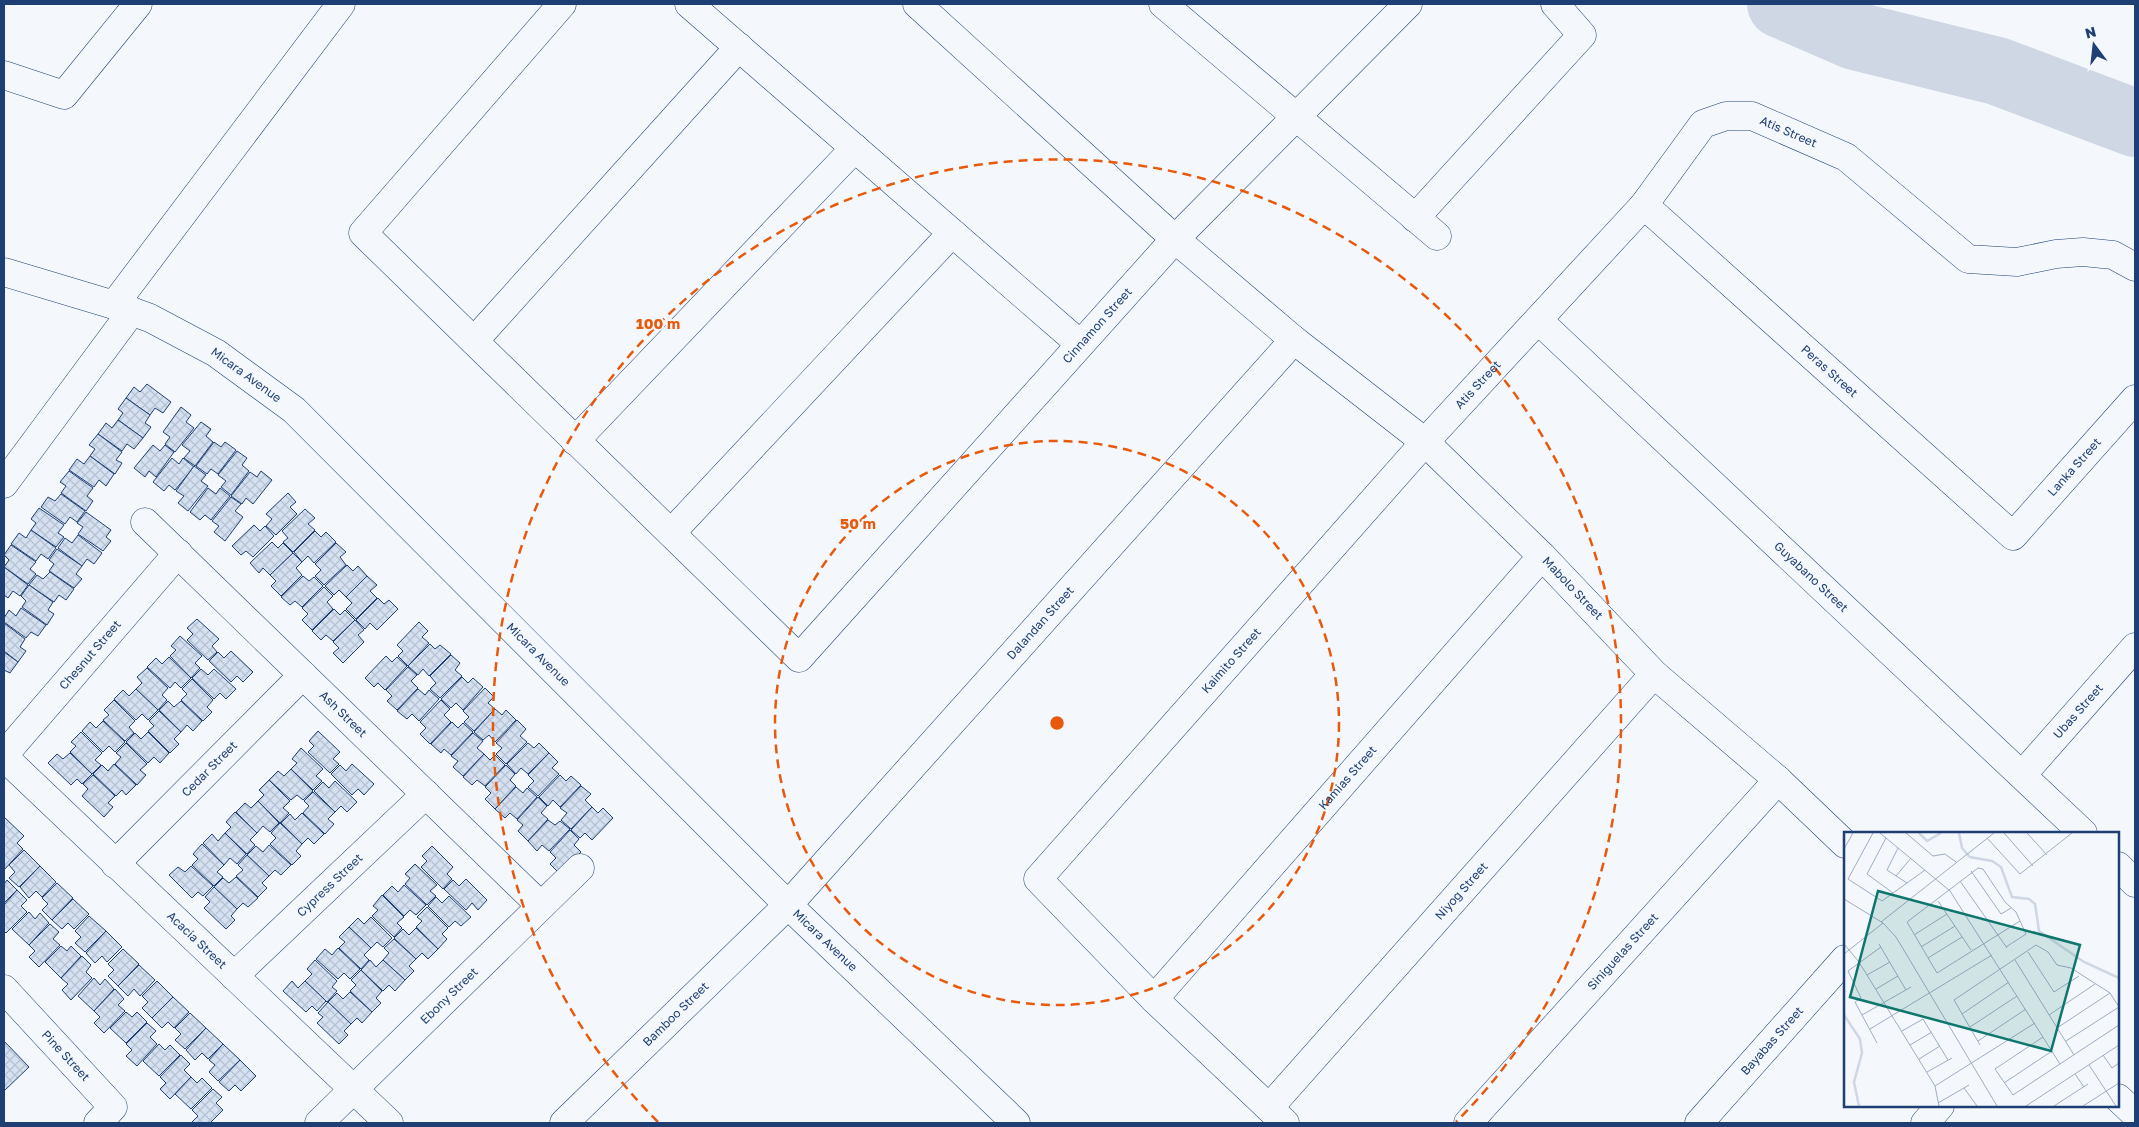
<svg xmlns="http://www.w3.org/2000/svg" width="2139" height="1127" viewBox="0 0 2139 1127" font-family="'Golos Text',sans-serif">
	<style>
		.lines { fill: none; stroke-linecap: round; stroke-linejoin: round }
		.river { stroke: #cfd7e4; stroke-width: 68 }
		.building { fill: url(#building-cross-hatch); stroke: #1d3f73 }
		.minor-casing { stroke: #1d3f73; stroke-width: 29 }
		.tertiary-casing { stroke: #1d3f73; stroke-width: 29 }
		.minor { stroke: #f4f7fb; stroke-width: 28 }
		.tertiary { stroke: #f4f7fb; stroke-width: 28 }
		.ring { fill: none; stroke: #e8590c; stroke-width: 2.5; stroke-dasharray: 9 6 }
		.labels { text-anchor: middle; stroke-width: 4; stroke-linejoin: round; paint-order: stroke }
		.street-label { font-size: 12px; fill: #1d3f73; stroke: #f4f7fb }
		.inset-river { fill: none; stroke: #cfd7e4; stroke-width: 2.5 }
		.inset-road { fill: none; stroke: #9eadc5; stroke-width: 1 }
		.view { fill: #0f766e; fill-opacity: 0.15; stroke: #0f766e; stroke-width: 2.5 }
		.inset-edge { fill: none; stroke: #1d3f73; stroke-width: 2.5 }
		.centre { fill: #e8590c; stroke: #f4f7fb; stroke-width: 2.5 }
		.ring-label { font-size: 15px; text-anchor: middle; font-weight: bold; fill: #e8590c; stroke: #f4f7fb; stroke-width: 4; stroke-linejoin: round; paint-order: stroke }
	</style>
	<defs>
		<pattern id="building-cross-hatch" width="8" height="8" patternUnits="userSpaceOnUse" patternTransform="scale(1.25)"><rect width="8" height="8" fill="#d5e0f0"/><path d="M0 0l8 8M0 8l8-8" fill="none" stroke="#b6c1d1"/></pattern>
	</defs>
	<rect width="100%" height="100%" fill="#f4f7fb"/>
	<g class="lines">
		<path class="river" d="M1781,4L1855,36L1997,71L2135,123"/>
	</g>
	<g class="building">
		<path d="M147,384L171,402L163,413L155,408L150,415L126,398L134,387L140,392Z"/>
		<path d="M126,398L150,415L145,423L151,427L143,438L118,420L123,413L118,409Z"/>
		<path d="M181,407L191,415L186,422L194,428L175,452L165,444L170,437L163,432Z"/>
		<path d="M118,420L143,438L134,449L127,444L122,451L98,434L106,423L112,428Z"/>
		<path d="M201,422L211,429L206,436L213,442L195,466L184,458L190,451L182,445Z"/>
		<path d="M98,434L122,452L116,460L122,463L115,474L90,456L95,449L89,445Z"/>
		<path d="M214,442L221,447L225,442L236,450L218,474L211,469L207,474L196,466Z"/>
		<path d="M153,445L160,451L165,445L174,452L156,477L149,471L145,477L134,468Z"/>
		<path d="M237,451L247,458L242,465L249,471L231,495L221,487L226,481L218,475Z"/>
		<path d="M90,456L114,474L106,486L99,480L94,487L69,470L77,459L84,464Z"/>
		<path d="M172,458L179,464L183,458L194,467L175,490L169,485L164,491L153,482Z"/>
		<path d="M194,466L206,475L201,481L208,486L188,511L178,503L184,496L176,491Z"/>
		<path d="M69,471L93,488L87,496L93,501L86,511L61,493L66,486L60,482Z"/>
		<path d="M261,471L272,480L253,504L246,498L242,504L231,496L250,472L257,477Z"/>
		<path d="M208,488L216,494L220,488L230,496L211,520L205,515L200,520L190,512Z"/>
		<path d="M288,493L296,502L290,507L297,514L276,535L266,526L272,519L266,514Z"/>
		<path d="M61,494L85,511L77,522L70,517L65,524L41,507L48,497L55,501Z"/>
		<path d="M231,497L241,504L235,511L243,517L225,541L214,532L219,526L212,521Z"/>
		<path d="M39,508L64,525L58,533L64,537L56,547L31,530L36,523L31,519Z"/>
		<path d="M305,509L315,518L308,524L315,530L293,552L283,542L288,538L282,531Z"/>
		<path d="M86,512L111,530L106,537L111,541L103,551L78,534L83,527L77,523Z"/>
		<path d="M254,525L260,531L265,526L274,536L253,557L246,551L241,555L232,546Z"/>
		<path d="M31,530L56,548L48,559L41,554L36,561L11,544L19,533L26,538Z"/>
		<path d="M315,531L321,537L326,532L336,542L314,563L308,556L302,562L294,552Z"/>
		<path d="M78,535L102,553L94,564L87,559L82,566L58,548L65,538L72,543Z"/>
		<path d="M272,542L278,548L283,543L293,553L270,575L263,568L259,573L250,563Z"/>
		<path d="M336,543L346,552L340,557L346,565L324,585L315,576L321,570L315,564Z"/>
		<path d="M11,545L36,562L30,569L36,574L28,584L4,567L9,560L4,555Z"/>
		<path d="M57,549L82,566L76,574L82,579L74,588L49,571L54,564L49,560Z"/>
		<path d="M293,553L302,562L296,568L302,575L281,596L271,586L276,581L270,575Z"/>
		<path d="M347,565L353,571L358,566L367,576L346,597L339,590L334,595L325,586Z"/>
		<path d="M4,567L28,585L20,596L13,591L8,598L4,595Z"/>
		<path d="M50,572L74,589L66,600L59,595L54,602L29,585L37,575L43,579Z"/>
		<path d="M303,576L309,581L314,577L323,586L302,607L295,601L290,605L281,597Z"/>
		<path d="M367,576L377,585L370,591L377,598L356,619L346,609L352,603L346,597Z"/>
		<path d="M29,585L53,602L48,610L54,614L47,625L22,607L26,601L21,596Z"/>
		<path d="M324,587L333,596L327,602L333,609L312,630L302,620L308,614L302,608Z"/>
		<path d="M378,598L384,604L389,600L398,609L377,630L370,623L365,629L356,620Z"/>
		<path d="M21,608L46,625L38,636L31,632L26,638L4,622V618L9,610L16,616Z"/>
		<path d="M334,609L340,615L345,610L355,620L333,641L326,635L321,640L312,631Z"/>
		<path d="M197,619L219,639L212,646L217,652L208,660L187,640L193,634L187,628Z"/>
		<path d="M355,620L364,630L358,635L364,642L343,663L333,653L339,648L333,642Z"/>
		<path d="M419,622L428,631L422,637L429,643L408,666L398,656L403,651L397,645Z"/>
		<path d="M4,623L25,639L20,647L26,651L18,662L4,651Z"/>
		<path d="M180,636L202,656L195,663L200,668L191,678L170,656L176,650L171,646Z"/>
		<path d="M430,644L435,649L440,645L451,654L429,676L423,669L418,675L408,666Z"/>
		<path d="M231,651L253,672L243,682L237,676L231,682L209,661L218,652L224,658Z"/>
		<path d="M4,652L18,662L10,673L4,670Z"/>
		<path d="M451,655L460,663L455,670L462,676L440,698L430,689L436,683L430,676Z"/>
		<path d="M386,656L392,662L397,657L407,666L385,690L378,683L374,687L365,678Z"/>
		<path d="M169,657L191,678L181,688L175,682L170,688L147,667L156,658L162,664Z"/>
		<path d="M408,667L417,675L411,681L418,688L397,710L387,701L392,696L386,690Z"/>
		<path d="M147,668L168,688L162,695L167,700L158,710L136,689L142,683L137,677Z"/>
		<path d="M201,669L208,675L214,669L236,689L226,699L220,693L214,699L192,678Z"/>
		<path d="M462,677L468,683L473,678L483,687L463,710L456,703L451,708L441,699Z"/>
		<path d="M192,679L213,700L207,707L212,712L203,721L181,700L187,694L182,689Z"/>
		<path d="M485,688L494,697L488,703L495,709L474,731L464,722L469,717L463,711Z"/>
		<path d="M136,689L158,710L148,720L142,714L136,720L114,699L123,690L129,696Z"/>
		<path d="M418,689L425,695L429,690L439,699L419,721L412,714L407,719L397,711Z"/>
		<path d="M114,700L135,721L129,727L134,733L125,741L103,720L109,715L104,710Z"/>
		<path d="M441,700L450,709L444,715L451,722L430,744L420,734L426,728L420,722Z"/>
		<path d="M168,701L174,707L181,701L202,721L193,731L187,725L181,732L159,710Z"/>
		<path d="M495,709L502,715L506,710L516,720L495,742L489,735L483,740L474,732Z"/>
		<path d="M159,711L181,732L174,739L179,744L170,753L148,731L154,726L149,721Z"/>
		<path d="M517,720L526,729L520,736L527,742L506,764L496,754L502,748L496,743Z"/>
		<path d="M103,721L125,742L115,752L109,746L103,752L82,731L90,722L96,728Z"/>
		<path d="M452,722L458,728L463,723L473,732L451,755L444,749L441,753L431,744Z"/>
		<path d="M318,731L340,752L333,759L339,764L330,773L308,752L314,746L309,741Z"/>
		<path d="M81,732L102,753L95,760L101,765L92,774L70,752L76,746L71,742Z"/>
		<path d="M148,732L169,753L160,763L154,757L148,763L126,742L135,733L141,739Z"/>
		<path d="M473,733L483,741L477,748L484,754L463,776L453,767L458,761L451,756Z"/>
		<path d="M126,743L147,764L140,770L146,775L137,785L115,764L121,757L116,753Z"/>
		<path d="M528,743L534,748L539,743L549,753L528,774L521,768L516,774L507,764Z"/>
		<path d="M301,748L323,769L316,776L322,781L313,790L291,769L297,763L292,759Z"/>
		<path d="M70,753L92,774L82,784L77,779L71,785L48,763L57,754L63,759Z"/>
		<path d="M549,753L558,762L552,768L559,774L538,796L528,787L534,781L528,775Z"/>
		<path d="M484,754L490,760L495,755L505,765L485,786L477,780L472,785L463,777Z"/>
		<path d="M114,764L136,785L126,795L122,790L116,796L93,774L102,765L108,771Z"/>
		<path d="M352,764L374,784L364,795L358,789L352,795L331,774L340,765L346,771Z"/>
		<path d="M506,765L515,774L510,780L516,786L495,809L485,799L491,793L485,787Z"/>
		<path d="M291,769L313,791L303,800L297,795L291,800L269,780L278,771L284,776Z"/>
		<path d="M93,775L115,796L108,803L113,807L104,817L82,796L88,789L83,784Z"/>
		<path d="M560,775L566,781L571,776L581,785L560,807L553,800L548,806L539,797Z"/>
		<path d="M269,780L290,801L283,808L289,813L280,823L258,801L264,795L259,790Z"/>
		<path d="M335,781L357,802L347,812L341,806L335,812L314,791L323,782L329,788Z"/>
		<path d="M581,786L591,794L585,800L592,807L571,829L561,820L567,813L560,808Z"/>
		<path d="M516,787L523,793L527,788L537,797L517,819L510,813L505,818L495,809Z"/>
		<path d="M313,792L335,812L328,819L334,824L325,834L303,813L309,806L304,801Z"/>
		<path d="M538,797L547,806L541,813L548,819L528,841L518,831L523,825L517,820Z"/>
		<path d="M258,801L279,823L270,832L263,826L257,833L236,812L245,803L251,808Z"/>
		<path d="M592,807L598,813L603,808L613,818L592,840L585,833L580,838L571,830Z"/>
		<path d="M235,812L257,833L250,840L255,845L247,854L225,833L231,827L226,822Z"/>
		<path d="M302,813L324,834L314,844L308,838L302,844L281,823L290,814L295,820Z"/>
		<path d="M4,817L24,836L17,843L23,849L4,870Z"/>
		<path d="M548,820L555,825L560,821L570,829L549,851L542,845L537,851L528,841Z"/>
		<path d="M280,823L302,844L296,851L301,856L292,865L270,844L276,838L271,833Z"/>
		<path d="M570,830L579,839L574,845L581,852L560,874L550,864L556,858L550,852Z"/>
		<path d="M225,833L246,854L237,864L230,858L224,865L203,843L212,834L218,841Z"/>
		<path d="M202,844L224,865L217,872L223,877L214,886L192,865L198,859L193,854Z"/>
		<path d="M269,845L291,865L281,875L275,870L269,876L247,855L256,846L263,852Z"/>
		<path d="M432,846L453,867L447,874L452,879L443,889L421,867L427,861L422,856Z"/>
		<path d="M24,850L40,866L19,887L9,878L15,872L9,865Z"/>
		<path d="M247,855L269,876L262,883L267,888L258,897L236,876L243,870L238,865Z"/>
		<path d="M415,864L437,885L430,891L436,896L427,905L405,884L410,878L405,874Z"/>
		<path d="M40,866L56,882L42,897L36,891L29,898L20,887Z"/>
		<path d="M191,866L213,886L203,896L198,892L192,898L169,875L178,867L185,872Z"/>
		<path d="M236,877L258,898L248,907L243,903L237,909L214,887L223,878L229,883Z"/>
		<path d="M466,879L487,900L478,910L472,903L466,910L444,889L453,880L459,886Z"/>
		<path d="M7,880L17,890L4,903V884Z"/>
		<path d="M57,883L73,898L52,920L42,910L48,904L42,898Z"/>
		<path d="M404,885L426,905L416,915L410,910L404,916L383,895L392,886L398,892Z"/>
		<path d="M214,887L237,909L231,916L235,920L226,929L204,908L210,902L205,897Z"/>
		<path d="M17,890L27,900L21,906L27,912L6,933L4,931V905Z"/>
		<path d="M382,895L404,917L397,923L402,928L394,937L372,916L378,910L373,906Z"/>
		<path d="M449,896L471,917L461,926L455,921L449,927L428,906L436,897L442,903Z"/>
		<path d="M73,899L89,914L74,929L68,923L62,929L52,920Z"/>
		<path d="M427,907L448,928L442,934L447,939L438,949L416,927L422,921L417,917Z"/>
		<path d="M29,912L35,919L40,913L49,923L29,945L12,929Z"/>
		<path d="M89,916L106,931L85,952L75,943L81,937L75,931Z"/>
		<path d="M371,917L392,938L383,947L377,942L371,948L349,927L358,918L364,924Z"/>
		<path d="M50,924L59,932L53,939L60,945L39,967L29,957L35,951L29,945Z"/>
		<path d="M349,927L371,948L364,955L369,960L361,969L339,948L345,942L339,937Z"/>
		<path d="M416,928L438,949L428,959L422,953L416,959L394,938L403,929L409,935Z"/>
		<path d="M106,931L122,947L107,962L102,956L95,963L86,953Z"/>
		<path d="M394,939L416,959L409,966L414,971L405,980L383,960L389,953L384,948Z"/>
		<path d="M61,946L67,951L71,946L81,956L61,978L45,962Z"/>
		<path d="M338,948L360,969L350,979L344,973L338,979L316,959L325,949L332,955Z"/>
		<path d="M123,949L139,964L118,986L108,976L114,970L108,964Z"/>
		<path d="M82,956L91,965L86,972L92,978L71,1000L62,990L68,984L61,978Z"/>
		<path d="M315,960L337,981L332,987L337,991L327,1002L305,981L312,974L307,969Z"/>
		<path d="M370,960L376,967L383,960L405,980L395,991L389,985L383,991L361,970Z"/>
		<path d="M139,965L155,980L140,996L134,989L128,996L118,986Z"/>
		<path d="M361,970L382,991L376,998L381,1003L372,1012L350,991L356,985L351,980Z"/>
		<path d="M94,978L100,985L105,979L114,989L94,1011L78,996Z"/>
		<path d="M157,981L173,997L152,1018L142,1008L148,1002L142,996Z"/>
		<path d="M292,981L298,988L305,981L326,1001L317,1011L312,1006L306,1012L283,991Z"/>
		<path d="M115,989L124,999L118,1005L125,1011L104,1033L94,1023L100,1017L94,1011Z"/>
		<path d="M350,992L372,1012L362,1023L357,1018L351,1024L328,1002L337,993L343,999Z"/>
		<path d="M173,997L189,1012L174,1028L168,1022L162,1028L152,1018Z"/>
		<path d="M328,1002L351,1024L344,1031L348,1035L339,1044L317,1023L323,1017L318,1013Z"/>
		<path d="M126,1012L132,1017L137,1012L147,1022L126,1043L110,1028Z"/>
		<path d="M190,1013L206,1028L185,1049L175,1040L181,1034L175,1028Z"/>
		<path d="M147,1023L156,1031L150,1037L157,1044L137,1066L126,1056L132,1050L126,1044Z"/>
		<path d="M206,1028L223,1044L208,1059L202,1053L195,1060L186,1050Z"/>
		<path d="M4,1041L29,1067L4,1091Z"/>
		<path d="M159,1044L165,1050L170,1045L180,1055L159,1076L143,1061Z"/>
		<path d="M223,1044L240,1060L218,1081L209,1072L215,1065L209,1060Z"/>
		<path d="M181,1055L190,1064L184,1070L191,1077L170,1099L160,1089L166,1083L160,1077Z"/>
		<path d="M240,1060L256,1076L241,1091L235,1085L229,1091L219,1082Z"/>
		<path d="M191,1077L197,1083L202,1078L212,1088L191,1109L175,1094Z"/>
		<path d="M213,1089L222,1097L216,1103L223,1110L210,1123H193L192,1122L198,1116L192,1110Z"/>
	</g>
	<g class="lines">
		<defs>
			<g id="minor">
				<path id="s1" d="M562,4L363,233L799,658L1175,239L1408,4"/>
				<path d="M689,4L1080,344"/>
				<path id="s2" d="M917,4L1175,239L1294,340L1425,442L1542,556L1654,674L1778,780L1845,844"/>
				<path d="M1163,4L1437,236"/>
				<path d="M4,75L64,95L138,4"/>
				<path id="s3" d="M1644,205L2013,536L2135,399"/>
				<path d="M1415,218L1582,35L1555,4"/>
				<path d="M114,305L341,4"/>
				<path id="s4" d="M1538,320L2083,833"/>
				<path d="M474,341L739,47"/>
				<path d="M575,441L855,148"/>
				<path d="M4,484L132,311"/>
				<path id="s5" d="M145,522L541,906"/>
				<path d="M671,533L952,233"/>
				<path id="s6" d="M4,755L178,553"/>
				<path id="s7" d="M4,757L389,1123"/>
				<path id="s8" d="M2022,775L2135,647"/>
				<path id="s9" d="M115,864L303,675"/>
				<path d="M2118,866L2135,883"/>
				<path id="s10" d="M234,976L426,794"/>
				<path id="s11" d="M4,989L113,1107L98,1123"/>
				<path id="s12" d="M1154,999L1542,556"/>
				<path d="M2118,1098L2135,1114"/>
				<path id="s13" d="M1269,1108L1654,674"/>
				<path id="s14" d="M319,1123L580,868"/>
				<path id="s15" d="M564,1123L788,905L1294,340"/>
				<path id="s16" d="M1285,1123L1154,999L1038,879L1425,442L1644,205L1703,124L1726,116H1752L1846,157L1968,259L2017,262L2056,254L2083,252L2113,255L2135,267"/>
				<path id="s17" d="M1468,1123L1778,780"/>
				<path id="s18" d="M1699,1123L1845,959"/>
				<path d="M1925,1123L1940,1106"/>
			</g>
			<g id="tertiary">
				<path id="s19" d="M4,272L114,305L150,318L216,353L294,410L788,905L1016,1123"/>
			</g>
		</defs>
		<use href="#minor" class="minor-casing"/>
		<use href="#tertiary" class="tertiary-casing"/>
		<use href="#minor" class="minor"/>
		<use href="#tertiary" class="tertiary"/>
	</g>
	<g class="ring">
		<circle cx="1057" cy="723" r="282"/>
		<path d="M658 1122A564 564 0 1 1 1456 1122"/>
	</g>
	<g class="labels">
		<g class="street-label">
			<text dy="4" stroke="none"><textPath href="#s16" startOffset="1444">Atis Street</textPath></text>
			<text dy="4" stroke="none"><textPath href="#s1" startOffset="1359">Cinnamon Street</textPath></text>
			<text dy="4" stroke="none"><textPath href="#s3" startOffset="249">Peras Street</textPath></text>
			<text dy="4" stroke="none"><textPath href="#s19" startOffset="265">Micara Avenue</textPath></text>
			<text dy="4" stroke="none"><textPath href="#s16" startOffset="1009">Atis Street</textPath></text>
			<text dy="4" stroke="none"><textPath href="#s3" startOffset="588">Lanka Street</textPath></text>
			<text dy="4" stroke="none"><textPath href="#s4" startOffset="375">Guyabano Street</textPath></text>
			<text dy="4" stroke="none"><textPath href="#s2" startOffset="879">Mabolo Street</textPath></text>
			<text dy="4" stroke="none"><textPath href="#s15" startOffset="691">Dalandan Street</textPath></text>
			<text dy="4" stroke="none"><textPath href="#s6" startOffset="132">Chesnut Street</textPath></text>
			<text dy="4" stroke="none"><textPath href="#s19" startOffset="670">Micara Avenue</textPath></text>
			<text dy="4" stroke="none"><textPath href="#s16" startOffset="639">Kaimito Street</textPath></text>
			<text dy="4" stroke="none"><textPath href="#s8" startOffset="85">Ubas Street</textPath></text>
			<text dy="4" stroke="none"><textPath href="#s5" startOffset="276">Ash Street</textPath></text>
			<text dy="4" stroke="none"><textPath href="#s9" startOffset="134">Cedar Street</textPath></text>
			<text dy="4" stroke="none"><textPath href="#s12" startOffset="294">Kamias Street</textPath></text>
			<text dy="4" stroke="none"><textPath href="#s10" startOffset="132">Cypress Street</textPath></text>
			<text dy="4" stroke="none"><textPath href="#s13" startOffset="290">Niyog Street</textPath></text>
			<text dy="4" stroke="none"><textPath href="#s7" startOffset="266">Acacia Street</textPath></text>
			<text dy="4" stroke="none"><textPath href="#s19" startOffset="1075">Micara Avenue</textPath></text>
			<text dy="4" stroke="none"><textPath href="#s17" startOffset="231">Siniguelas Street</textPath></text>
			<text dy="4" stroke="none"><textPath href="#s14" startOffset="182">Ebony Street</textPath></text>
			<text dy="4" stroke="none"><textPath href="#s15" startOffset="156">Bamboo Street</textPath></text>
			<text dy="4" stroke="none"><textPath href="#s18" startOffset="110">Bayabas Street</textPath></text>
			<text dy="4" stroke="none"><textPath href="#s11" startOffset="91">Pine Street</textPath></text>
		</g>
	</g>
	<g transform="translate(1844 832)">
		<rect width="275" height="275" fill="#f4f7fb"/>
		<path class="inset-river" d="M75,1L83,9L97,1M115,1L118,16L126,25L148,29L157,35L168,65L185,67L191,72L195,99L240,130L275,146M0,183L16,207L18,221L10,250L15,274"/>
		<path class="inset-road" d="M29,1L4,47L38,69L81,38M36,1L106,59L216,232M62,1L89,24L101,22L112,30M160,1L189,34M183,1L203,23M42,6L23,42L49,61M143,6L176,42L228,1M54,16L43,38L63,51M0,17L9,1M127,39L157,82L167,76M52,44L67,26M116,49L163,116M0,67L39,91L52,105L153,274M94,69L127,118M37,90L150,1M70,103L103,82M0,112L15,130L91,254L95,274M35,112L62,158M77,115L111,94M162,115L182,102L172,80L161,70L139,37L134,36L63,90L93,141L176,89M184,120L210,160L235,144M0,122L39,91M84,126L118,105M171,128L230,223M23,143L46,130M32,157L54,144M118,182L165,150M18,183L67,155M205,183L251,152M126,195L173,164M213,196L266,161M26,197L148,123M58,199L79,187L104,228M199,205L151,237L169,263L275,193M134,209L182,177M222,209L275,175M33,211L11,170L17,166L4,139L37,115M66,213L88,200M136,213L110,168L192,113L204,120L213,133L227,136L266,161L275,175M259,223L268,236L275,231M75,227L96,214M245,233L272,274M83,240L108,226M231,242L240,255M160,251L208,219M91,254L191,191M120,256L133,274M94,271L125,253M182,274L275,213M210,274L244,252M239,274L275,251"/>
		<path class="view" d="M34,59L236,113L207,219L6,165Z"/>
		<rect width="275" height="275" class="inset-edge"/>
	</g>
	<circle cx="1057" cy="723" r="8" class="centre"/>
	<g class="ring-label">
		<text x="658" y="329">100 m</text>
		<text x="858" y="529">50 m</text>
	</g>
	<rect width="2139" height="1127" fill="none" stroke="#1d3f73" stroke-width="10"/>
	<g transform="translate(2094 45) rotate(345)" stroke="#f4f7fb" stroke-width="4" paint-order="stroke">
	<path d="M0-4L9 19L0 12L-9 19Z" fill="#1d3f73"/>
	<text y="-8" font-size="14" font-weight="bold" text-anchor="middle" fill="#1d3f73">N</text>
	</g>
</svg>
